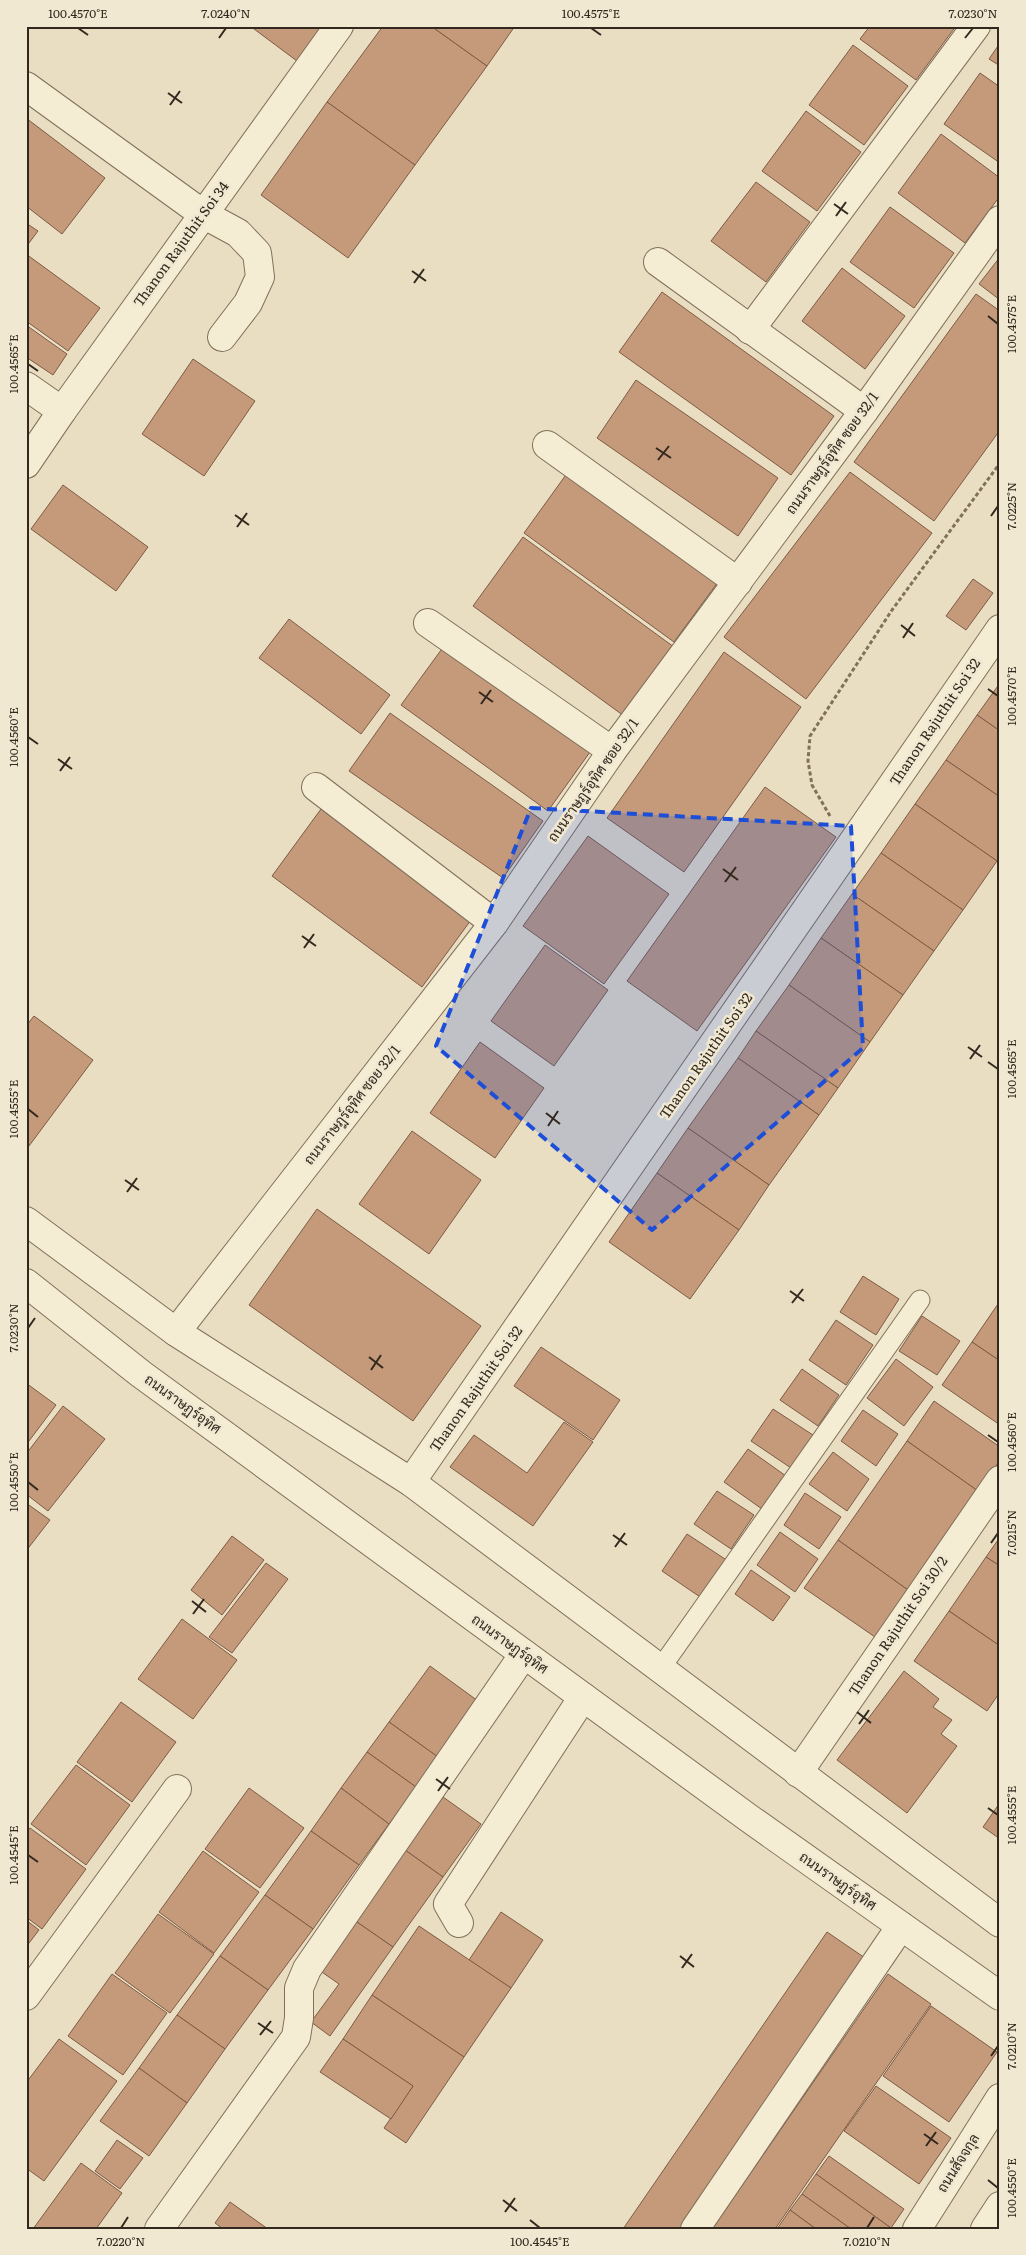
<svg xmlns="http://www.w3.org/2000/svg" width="1026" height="2255" viewBox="0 0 1026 2255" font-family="Literata,Sarabun,serif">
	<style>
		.building { fill: #c49a7b; stroke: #7e5b43 }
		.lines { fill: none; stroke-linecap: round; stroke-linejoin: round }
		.service-casing { stroke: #81705b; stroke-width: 21 }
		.minor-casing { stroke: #81705b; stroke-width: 30 }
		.tertiary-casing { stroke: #81705b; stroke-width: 30 }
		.path { stroke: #81705b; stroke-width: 3; stroke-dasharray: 4 2.5; stroke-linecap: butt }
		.service { stroke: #f5ecd4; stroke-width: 19 }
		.minor { stroke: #f5ecd4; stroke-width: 28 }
		.tertiary { stroke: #f5ecd4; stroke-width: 28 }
		.marked { fill: #1d4ed8; fill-opacity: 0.2; stroke: #1d4ed8; stroke-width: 4; stroke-dasharray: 10 6; stroke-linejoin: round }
		.ticks { fill: none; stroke: #32281e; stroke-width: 2 }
		.labels { text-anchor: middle; stroke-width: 5; stroke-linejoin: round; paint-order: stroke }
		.street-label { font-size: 14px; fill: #32281e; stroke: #f1e8d1 }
		.neatline { fill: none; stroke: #32281e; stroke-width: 2 }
		.ticks-label { font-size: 12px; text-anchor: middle; fill: #32281e }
	</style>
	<rect width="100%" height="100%" fill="#e9dec2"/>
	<g class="building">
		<path d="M250,26H323L297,61Z"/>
		<path d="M383,26H431L487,66L415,165L327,102Z"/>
		<path d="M431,26H515L487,66Z"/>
		<path d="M870,26H956L916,80L860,39Z"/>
		<path d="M1000,43V66L989,59Z"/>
		<path d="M853,45L908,86L864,145L809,105Z"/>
		<path d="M980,73L1000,87V163L944,124Z"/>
		<path d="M327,102L415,165L348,258L261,195Z"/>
		<path d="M806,111L861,152L817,211L762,171Z"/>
		<path d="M26,118L105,178L62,234L26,206Z"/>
		<path d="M941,134L1000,178V196L965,243L898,193Z"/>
		<path d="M756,182L810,222L766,282L711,241Z"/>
		<path d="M890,207L954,253L914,308L850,262Z"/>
		<path d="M26,223L38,231L26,247Z"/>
		<path d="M26,254L100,308L68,351L26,321Z"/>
		<path d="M1000,257V300L979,284Z"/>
		<path d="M842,268L905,316L865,369L802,321Z"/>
		<path d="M662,292L834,416L791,475L619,352Z"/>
		<path d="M976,294L1000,311V430L934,521L854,462Z"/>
		<path d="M26,325L67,354L53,375L26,357Z"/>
		<path d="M193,359L255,401L204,476L142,434Z"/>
		<path d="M636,380L778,478L738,536L597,438Z"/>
		<path d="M568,472L718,582L674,642L524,533Z"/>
		<path d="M850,472L932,533L806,699L724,637Z"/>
		<path d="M63,485L148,547L116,591L31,529Z"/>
		<path d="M523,537L674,647L624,716L473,606Z"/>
		<path d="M973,579L993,593L966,630L946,616Z"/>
		<path d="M289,619L390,695L361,734L259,658Z"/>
		<path d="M444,646L590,752L548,811L401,705Z"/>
		<path d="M724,652L801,707L684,872L607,818Z"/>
		<path d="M1000,683V731L977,715Z"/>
		<path d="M390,713L543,821L503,878L349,771Z"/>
		<path d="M977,715L1000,731V797L946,760Z"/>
		<path d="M946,760L1000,797V857L997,861L915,804Z"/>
		<path d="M765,787L836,837L697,1031L627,981Z"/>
		<path d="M915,804L997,861L963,910L881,853Z"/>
		<path d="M321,809L471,920L422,987L272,876Z"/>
		<path d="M588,836L669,894L604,984L523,926Z"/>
		<path d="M881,853L963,910L934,951L852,894Z"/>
		<path d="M852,894L934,951L903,995L821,938Z"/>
		<path d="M821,938L903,995L870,1042L789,985Z"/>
		<path d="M545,945L608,990L554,1066L491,1021Z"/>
		<path d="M789,985L870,1042L838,1088L756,1031Z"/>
		<path d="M34,1016L93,1060L26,1150V1026Z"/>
		<path d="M756,1031L838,1088L819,1115L738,1058Z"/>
		<path d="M480,1042L544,1088L495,1158L430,1113Z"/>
		<path d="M738,1058L819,1115L769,1185L688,1128Z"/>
		<path d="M688,1128L769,1185L739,1230L657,1173Z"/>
		<path d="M412,1131L481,1180L429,1254L359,1204Z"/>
		<path d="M657,1173L739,1230L690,1299L609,1242Z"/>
		<path d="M317,1209L481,1326L413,1421L249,1305Z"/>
		<path d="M863,1276L899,1299L876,1335L840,1312Z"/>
		<path d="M1000,1301V1361L972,1342Z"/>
		<path d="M922,1316L960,1341L937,1375L899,1351Z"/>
		<path d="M836,1320L873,1345L846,1385L809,1360Z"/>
		<path d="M972,1342L1000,1361V1425L942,1385Z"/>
		<path d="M541,1347L620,1400L593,1440L514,1386Z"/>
		<path d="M896,1359L933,1387L904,1426L867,1398Z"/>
		<path d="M802,1369L839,1395L818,1426L780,1400Z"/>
		<path d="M26,1383L56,1405L26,1445Z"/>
		<path d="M934,1401L1000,1447V1460L978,1491L907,1441Z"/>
		<path d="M63,1406L105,1439L48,1511L26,1494V1454Z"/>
		<path d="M773,1409L813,1435L791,1468L751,1441Z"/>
		<path d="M863,1410L898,1434L876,1466L841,1441Z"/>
		<path d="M564,1422L593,1442L533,1526L450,1467L474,1435L527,1473Z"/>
		<path d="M907,1441L978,1491L908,1590L838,1540Z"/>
		<path d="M748,1449L786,1476L762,1509L724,1482Z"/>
		<path d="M833,1452L869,1479L847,1511L809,1484Z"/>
		<path d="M717,1491L754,1515L731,1549L694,1524Z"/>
		<path d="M805,1493L841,1517L819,1549L784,1525Z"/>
		<path d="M26,1503L50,1520L26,1551Z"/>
		<path d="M780,1532L818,1559L795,1592L757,1565Z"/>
		<path d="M687,1534L728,1561L703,1599L662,1571Z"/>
		<path d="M232,1536L264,1560L222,1615L191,1590Z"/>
		<path d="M1000,1537V1566L986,1557Z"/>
		<path d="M838,1540L908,1590L875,1637L804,1588Z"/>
		<path d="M986,1557L1000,1566V1646L949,1611Z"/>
		<path d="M266,1563L288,1579L232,1653L209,1637Z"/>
		<path d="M751,1570L790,1597L773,1621L735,1594Z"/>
		<path d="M949,1611L1000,1646V1692L987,1711L914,1661Z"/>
		<path d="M182,1619L237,1660L193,1719L138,1679Z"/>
		<path d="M430,1666L478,1701L438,1757L389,1722Z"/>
		<path d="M904,1671L939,1699L933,1707L952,1720L941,1734L957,1746L907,1813L837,1760Z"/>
		<path d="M121,1702L176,1742L132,1802L77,1762Z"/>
		<path d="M389,1722L438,1757L416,1787L367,1752Z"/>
		<path d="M367,1752L416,1787L389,1824L341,1788Z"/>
		<path d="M76,1765L130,1805L86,1865L31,1824Z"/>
		<path d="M249,1788L304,1828L260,1888L205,1849Z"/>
		<path d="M341,1788L389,1824L359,1865L311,1831Z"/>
		<path d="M443,1797L481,1824L443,1877L405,1850Z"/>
		<path d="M999,1804L1000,1805V1839L983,1827Z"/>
		<path d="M30,1828L86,1869L42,1929L26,1917V1833Z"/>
		<path d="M311,1831L359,1865L313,1929L265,1895Z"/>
		<path d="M405,1850L443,1877L393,1947L354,1920Z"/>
		<path d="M203,1851L259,1892L214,1953L159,1912Z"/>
		<path d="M265,1895L313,1929L268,1990L220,1956Z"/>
		<path d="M501,1912L543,1940L511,1988L469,1960Z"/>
		<path d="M158,1914L214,1954L170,2013L115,1973Z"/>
		<path d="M26,1920L39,1930L26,1947Z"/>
		<path d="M354,1920L393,1947L330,2036L311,2022L339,1984L319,1970Z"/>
		<path d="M419,1926L511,1988L464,2057L372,1995Z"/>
		<path d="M827,1932L868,1960L684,2229H623Z"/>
		<path d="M220,1956L268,1990L225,2049L177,2015Z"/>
		<path d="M112,1974L167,2013L123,2075L68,2036Z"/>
		<path d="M888,1974L931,2004L775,2229H712Z"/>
		<path d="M372,1995L464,2057L406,2143L384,2128L413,2086L343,2039Z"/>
		<path d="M931,2006L997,2052L949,2122L883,2076Z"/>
		<path d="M177,2015L225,2049L187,2103L139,2068Z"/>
		<path d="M59,2039L117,2081L44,2181L26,2168V2083Z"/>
		<path d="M343,2039L413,2086L391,2119L320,2072Z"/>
		<path d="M139,2068L187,2103L149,2156L100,2121Z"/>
		<path d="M876,2086L951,2138L919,2184L844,2131Z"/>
		<path d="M117,2140L143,2158L120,2189L95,2171Z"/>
		<path d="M829,2156L904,2209L891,2228L816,2174Z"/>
		<path d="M81,2163L122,2193L96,2229H33Z"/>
		<path d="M816,2174L891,2228L851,2229L802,2194Z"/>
		<path d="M802,2194L851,2229H816L790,2210Z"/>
		<path d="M230,2202L268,2229H223L215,2223Z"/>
		<path d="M790,2210L816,2229H777Z"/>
	</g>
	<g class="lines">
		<defs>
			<path id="service" d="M660,1669L920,1300"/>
			<g id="minor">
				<path d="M26,86L203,214L238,233L257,253L260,277L248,303L222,337"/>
				<path d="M658,262L864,411"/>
				<path d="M750,330L976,26"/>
				<path d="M26,386L62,411"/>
				<path d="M547,445L738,582"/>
				<path d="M26,464L62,411L339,26"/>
				<path d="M428,623L612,751"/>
				<path d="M316,787L494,923"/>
				<path d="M176,1332L494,923L612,751L864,411L1000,220"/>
				<path d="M411,1482L1000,629"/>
				<path d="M798,1773L1000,1480"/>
				<path d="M459,1923L448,1904L583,1697"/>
				<path d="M26,1996L177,1789"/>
				<path d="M159,2229L296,2037L299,2018V1988L307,1969L524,1654"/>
				<path d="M695,2229L901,1926"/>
			</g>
			<g id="tertiary">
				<path d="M26,1221L176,1332L411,1482L1000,1923"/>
				<path d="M26,1283L141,1374L750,1819L1000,1996"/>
				<path d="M917,2229L1000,2098"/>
				<path d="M985,2229L1000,2206"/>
			</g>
		</defs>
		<use href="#service" class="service-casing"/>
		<use href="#minor" class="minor-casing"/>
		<use href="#tertiary" class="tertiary-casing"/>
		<path class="path" d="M830,816L812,785L808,761L810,736L892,610L1000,463"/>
		<use href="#service" class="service"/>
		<use href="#minor" class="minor"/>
		<use href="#tertiary" class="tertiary"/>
	</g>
	<path class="marked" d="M531,808L851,826L863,1048L652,1230L436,1046Z"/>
	<path class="ticks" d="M78,28L88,35M591,28L601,35M219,38L226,28M965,38L973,28M168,93L182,103M170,105L180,91M834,204L848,214M836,216L846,202M412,271L426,281M414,283L424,269M988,316L998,324M28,364L38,371M656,448L671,458M658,460L669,446M235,515L249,525M991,516L998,506M237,527L247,513M901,625L915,636M903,638L913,623M988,689L998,696M479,692L493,702M481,704L491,690M28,737L38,744M58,759L72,769M60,771L70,757M723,869L738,880M725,882L736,867M302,936L316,946M304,948L314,934M968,1047L982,1057M970,1059L980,1045M988,1062L998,1069M28,1109L38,1117M546,1113L560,1124M548,1126L558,1111M125,1180L139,1190M127,1192L137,1178M790,1291L804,1301M792,1303L803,1289M28,1328L35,1318M369,1357L383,1368M371,1370L381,1355M988,1435L998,1442M28,1482L38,1490M613,1535L627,1545M991,1543L998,1533M615,1547L625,1533M192,1601L206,1612M193,1614L204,1599M857,1712L871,1723M859,1724L869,1710M436,1779L450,1789M438,1791L448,1777M988,1808L998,1815M28,1855L38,1862M680,1956L694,1967M682,1968L692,1954M258,2023L273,2033M260,2035L271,2021M991,2056L998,2046M924,2134L938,2144M926,2146L936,2132M988,2180L998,2188M503,2200L517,2211M505,2212L515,2198M530,2220L540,2228M121,2228L128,2217M867,2228L874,2217"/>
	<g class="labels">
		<g class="street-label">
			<text transform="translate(181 244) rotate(-54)" y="5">Thanon Rajuthit Soi 34</text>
			<text transform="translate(832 453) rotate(-54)" y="5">ถนนราษฎร์อุทิศ ซอย 32/1</text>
			<text transform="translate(935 722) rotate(-56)" y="5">Thanon Rajuthit Soi 32</text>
			<text transform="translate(593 780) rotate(-55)" y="5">ถนนราษฎร์อุทิศ ซอย 32/1</text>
			<text transform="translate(706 1056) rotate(-55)" y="5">Thanon Rajuthit Soi 32</text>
			<text transform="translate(352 1105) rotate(-52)" y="5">ถนนราษฎร์อุทิศ ซอย 32/1</text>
			<text transform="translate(476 1389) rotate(-55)" y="5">Thanon Rajuthit Soi 32</text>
			<text transform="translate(183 1404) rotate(36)" y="5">ถนนราษฏร์อุทิศ</text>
			<text transform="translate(898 1626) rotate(-56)" y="5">Thanon Rajuthit Soi 30/2</text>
			<text transform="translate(510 1644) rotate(36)" y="5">ถนนราษฏร์อุทิศ</text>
			<text transform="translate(838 1881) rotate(35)" y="5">ถนนราษฏร์อุทิศ</text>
			<text transform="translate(958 2163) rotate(-58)" y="5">ถนนสัจจกุล</text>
		</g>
	</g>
	<rect width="1026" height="2255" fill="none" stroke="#f1e8d1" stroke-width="55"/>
	<rect x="28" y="28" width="970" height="2200" class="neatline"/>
	<g class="ticks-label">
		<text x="78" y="18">100.4570°E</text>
		<text x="226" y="18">7.0240°N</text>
		<text x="591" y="18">100.4575°E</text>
		<text x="973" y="18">7.0230°N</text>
		<text transform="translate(1012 324) rotate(-90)" y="4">100.4575°E</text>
		<text transform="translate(14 364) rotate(-90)" y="4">100.4565°E</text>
		<text transform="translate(1012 506) rotate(-90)" y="4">7.0225°N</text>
		<text transform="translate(1012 696) rotate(-90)" y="4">100.4570°E</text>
		<text transform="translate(14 737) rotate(-90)" y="4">100.4560°E</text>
		<text transform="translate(1012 1069) rotate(-90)" y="4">100.4565°E</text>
		<text transform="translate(14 1109) rotate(-90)" y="4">100.4555°E</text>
		<text transform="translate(14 1328) rotate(-90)" y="4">7.0230°N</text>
		<text transform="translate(1012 1442) rotate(-90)" y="4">100.4560°E</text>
		<text transform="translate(14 1482) rotate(-90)" y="4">100.4550°E</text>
		<text transform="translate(1012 1533) rotate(-90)" y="4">7.0215°N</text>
		<text transform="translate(1012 1815) rotate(-90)" y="4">100.4555°E</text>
		<text transform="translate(14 1855) rotate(-90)" y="4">100.4545°E</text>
		<text transform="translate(1012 2046) rotate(-90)" y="4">7.0210°N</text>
		<text transform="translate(1012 2188) rotate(-90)" y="4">100.4550°E</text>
		<text x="121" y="2246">7.0220°N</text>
		<text x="540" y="2246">100.4545°E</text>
		<text x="867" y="2246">7.0210°N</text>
	</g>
</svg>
